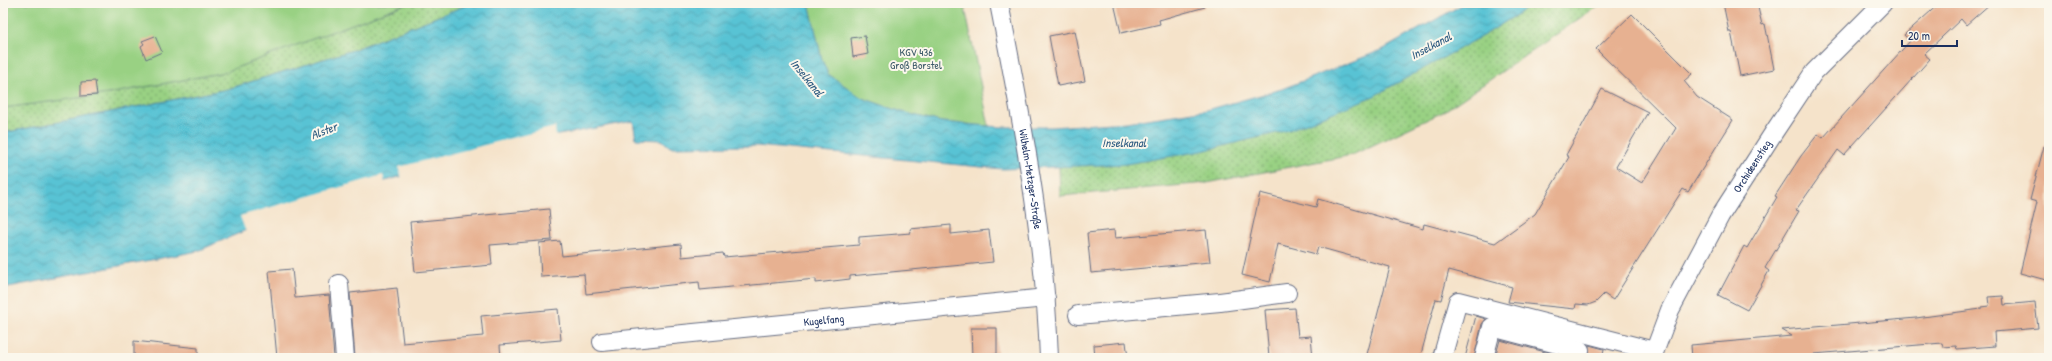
<svg xmlns="http://www.w3.org/2000/svg" width="2052" height="361" viewBox="0 0 2052 361" font-family="'Patrick Hand',sans-serif">
	<style>
		.grass { fill: url(#grass-dots); stroke: #5a8070 }
		.garden { fill: #99d183; stroke: #5a8070 }
		.water { fill: url(#water-waves); stroke: #3a7999 }
		.pier { fill: #f5e3ca }
		.building { fill: #e7b191 }
		.lines { fill: none; stroke-linecap: round; stroke-linejoin: round }
		.minor-casing { stroke: #676e84; stroke-width: 20 }
		.minor { stroke: #fff; stroke-width: 18 }
		.labels { text-anchor: middle; stroke-width: 4; stroke-linejoin: round; paint-order: stroke }
		.park-label { font-size: 11px; fill: #3a5867; stroke: #fbf7ec }
		.street-label { font-size: 11px; fill: #1b2f5e; stroke: #fbf7ec }
		.water-label { font-size: 12px; font-style: italic; fill: #2e5b81; stroke: #fbf7ec }
	</style>
	<defs>
		<pattern id="grass-dots" width="8" height="8" patternUnits="userSpaceOnUse"><rect width="8" height="8" fill="#99d183"/><path d="M2 2h.1M6 6h.1" fill="none" stroke="#7caa6e" stroke-width="1.8" stroke-linecap="round"/></pattern>
		<pattern id="water-waves" width="16" height="10" patternUnits="userSpaceOnUse"><rect width="16" height="10" fill="#59c3d4"/><path d="M0 5q4-4 8 0t8 0" fill="none" stroke="#499faf"/></pattern>
	</defs>
	<rect width="100%" height="100%" fill="#fbf7ec"/>
	<filter id="ink" filterUnits="userSpaceOnUse"><feTurbulence type="fractalNoise" baseFrequency=".025" numOctaves="2"/><feDisplacementMap in="SourceGraphic" scale="8" xChannelSelector="R" yChannelSelector="G"/><feConvolveMatrix kernelMatrix="1 2 1 2 8 2 1 2 1" color-interpolation-filters="sRGB"/></filter>
	<filter id="wash" filterUnits="userSpaceOnUse"><feTurbulence type="fractalNoise" baseFrequency=".012" numOctaves="4" result="noise"/><feDisplacementMap in="SourceGraphic" scale="16" xChannelSelector="R" yChannelSelector="G"/><feGaussianBlur stdDeviation="0.9" result="paint"/><feColorMatrix in="noise" values="0 0 0 0 0 0 0 0 0 0 0 0 0 0 0 0 0 1.4 0 .05"/><feComposite in="paint" operator="in"/></filter>
	<g filter="url(#wash)">
		<rect width="100%" height="100%" fill="#f5e3ca"/>
		<g class="grass">
			<path d="M408,3H472L353,50L228,89L3,133V108L108,94L225,72Z"/>
			<path d="M1535,3H1602L1443,112L1352,155L1207,183L1060,196L1059,166L1126,164L1486,34Z"/>
		</g>
		<g class="garden">
			<path d="M3,3H408L225,72L108,94L3,108Z"/>
			<path d="M809,3H964L989,126L941,122L902,112L862,98L828,74L822,60Z"/>
		</g>
		<path class="water" d="M472,3H809L822,60L828,74L862,98L902,112L941,122L1000,127H1052L1127,122L1207,110L1282,89L1382,50L1465,3H1535L1486,34L1374,96L1289,130L1202,151L1126,164L1003,169L757,146L670,147L662,140L636,139L633,121L527,141L311,202L198,251L3,288V133L228,89L353,50Z"/>
		<g class="pier">
			<path d="M555,127L556,137L527,143L402,179L399,167Z"/>
			<path d="M383,175L385,183L311,204L246,232L240,216Z"/>
		</g>
		<g id="blocks">
			<g class="building">
				<path d="M1114,3H1204L1205,7L1159,20L1160,24L1121,33Z"/>
				<path d="M1723,3H1757L1762,25L1765,24L1774,69L1740,76L1731,32H1729Z"/>
				<path d="M1940,3H1991L1966,25L1961,19L1924,54L1930,59L1844,155L1838,150L1796,210L1799,211L1765,268L1769,271L1747,310L1718,295L1744,246L1747,248L1777,197L1775,196L1801,156L1818,134L1823,138L1910,41L1904,35Z"/>
				<path d="M1632,14L1692,74L1684,81L1697,97L1733,120L1688,192L1683,189L1613,300L1604,294L1596,302L1588,305L1576,304L1575,309L1508,302L1512,287L1449,270L1441,300L1436,299L1420,358H1366L1390,267L1318,247L1316,254L1278,244L1270,282L1242,275L1260,193L1316,207L1318,199L1423,229L1424,224L1495,243L1535,214L1569,157L1566,155L1602,89L1648,112L1616,167L1642,183L1676,128L1596,49Z"/>
				<path d="M1075,31L1085,81L1058,86L1049,36Z"/>
				<path d="M155,36L162,52L146,59L141,46L144,44L142,41Z"/>
				<path d="M865,36L868,54L853,57L851,38Z"/>
				<path d="M95,81L97,95L81,96V82Z"/>
				<path d="M2044,146L2049,147V266L2046,280L2020,273L2037,202L2030,200Z"/>
				<path d="M549,209L552,240L490,245L492,265L415,272L410,222Z"/>
				<path d="M951,225V234L989,230L993,262L850,276V279L816,283V279L700,290L699,282L586,294L584,274L541,277L539,243L560,241L562,256L681,244L682,257L723,253L724,257L859,245V237L911,233L910,229Z"/>
				<path d="M1114,230L1115,238L1206,230L1210,262L1091,273L1087,233Z"/>
				<path d="M292,269L295,298L329,295L334,358H277L269,271Z"/>
				<path d="M397,288L403,343L483,336L481,316L558,309L561,340L500,345L501,358H355L350,293Z"/>
				<path d="M2003,296L2004,305L2035,302L2038,328L1994,332L1995,346L1957,349L1956,346L1943,347L1942,343L1814,354V356L1793,358H1692L1691,345L1792,336L1782,330L1916,318L1981,309V307L1989,306L1988,297Z"/>
				<path d="M1295,308L1298,337L1311,336L1313,358H1269L1265,310Z"/>
				<path d="M1476,316L1486,319L1482,324L1474,358H1465Z"/>
				<path d="M971,328H997V354L989,355V358H972Z"/>
				<path d="M1500,340L1568,358H1495Z"/>
				<path d="M134,341L198,348V358H134Z"/>
				<path d="M1126,342L1128,358H1095L1094,345Z"/>
				<path d="M1589,345L1604,349L1602,358H1589Z"/>
			</g>
		</g>
	</g>
	<g filter="url(#ink)">
		<use href="#blocks" fill-opacity="0" stroke="#676e84" stroke-width="1"/>
		<g class="lines">
			<defs>
				<g id="minor">
					<path id="s1" d="M999,3C1022,120 1045,238 1049,358"/>
					<path d="M339,284L345,358"/>
					<path d="M1078,315L1220,302L1287,293"/>
					<path id="s2" d="M602,342L1046,298"/>
					<path d="M1442,358L1458,301L1654,351"/>
					<path d="M1484,358L1492,327L1580,350L1578,358"/>
					<path id="s3" d="M1652,358L1670,310L1720,216L1774,132L1814,72L1883,3"/>
				</g>
			</defs>
			<use href="#minor" class="minor-casing"/>
			<use href="#minor" class="minor"/>
		</g>
	</g>
	<g class="labels">
		<g class="park-label">
			<text x="916" y="56">KGV 436<tspan x="916" dy="13">Groß Borstel</tspan></text>
		</g>
		<g class="street-label">
			<text dy="4" stroke="none"><textPath href="#s3" startOffset="217">Orchideenstieg</textPath></text>
			<text dy="4" stroke="none"><textPath href="#s1" startOffset="179">Wilhelm-Metzger-Straße</textPath></text>
			<text dy="4" stroke="none"><textPath href="#s2" startOffset="223">Kugelfang</textPath></text>
		</g>
		<g class="water-label">
			<text transform="translate(1431 46) rotate(-28)" y="4">Inselkanal</text>
			<text transform="translate(807 78) rotate(51)" y="4">Inselkanal</text>
			<text transform="translate(324 131) rotate(-21)" y="4">Alster</text>
			<text x="1124" y="147">Inselkanal</text>
		</g>
	</g>
	<rect width="2052" height="361" fill="none" stroke="#fbf7ec" stroke-width="16"/>
	<path d="M1902 40v6h55v-6" fill="none" stroke="#1b2f5e" stroke-width="2"/>
	<text x="1908" y="40" font-size="12" fill="#1b2f5e" stroke="#fbf7ec" stroke-width="3" paint-order="stroke">20 m</text>
</svg>
